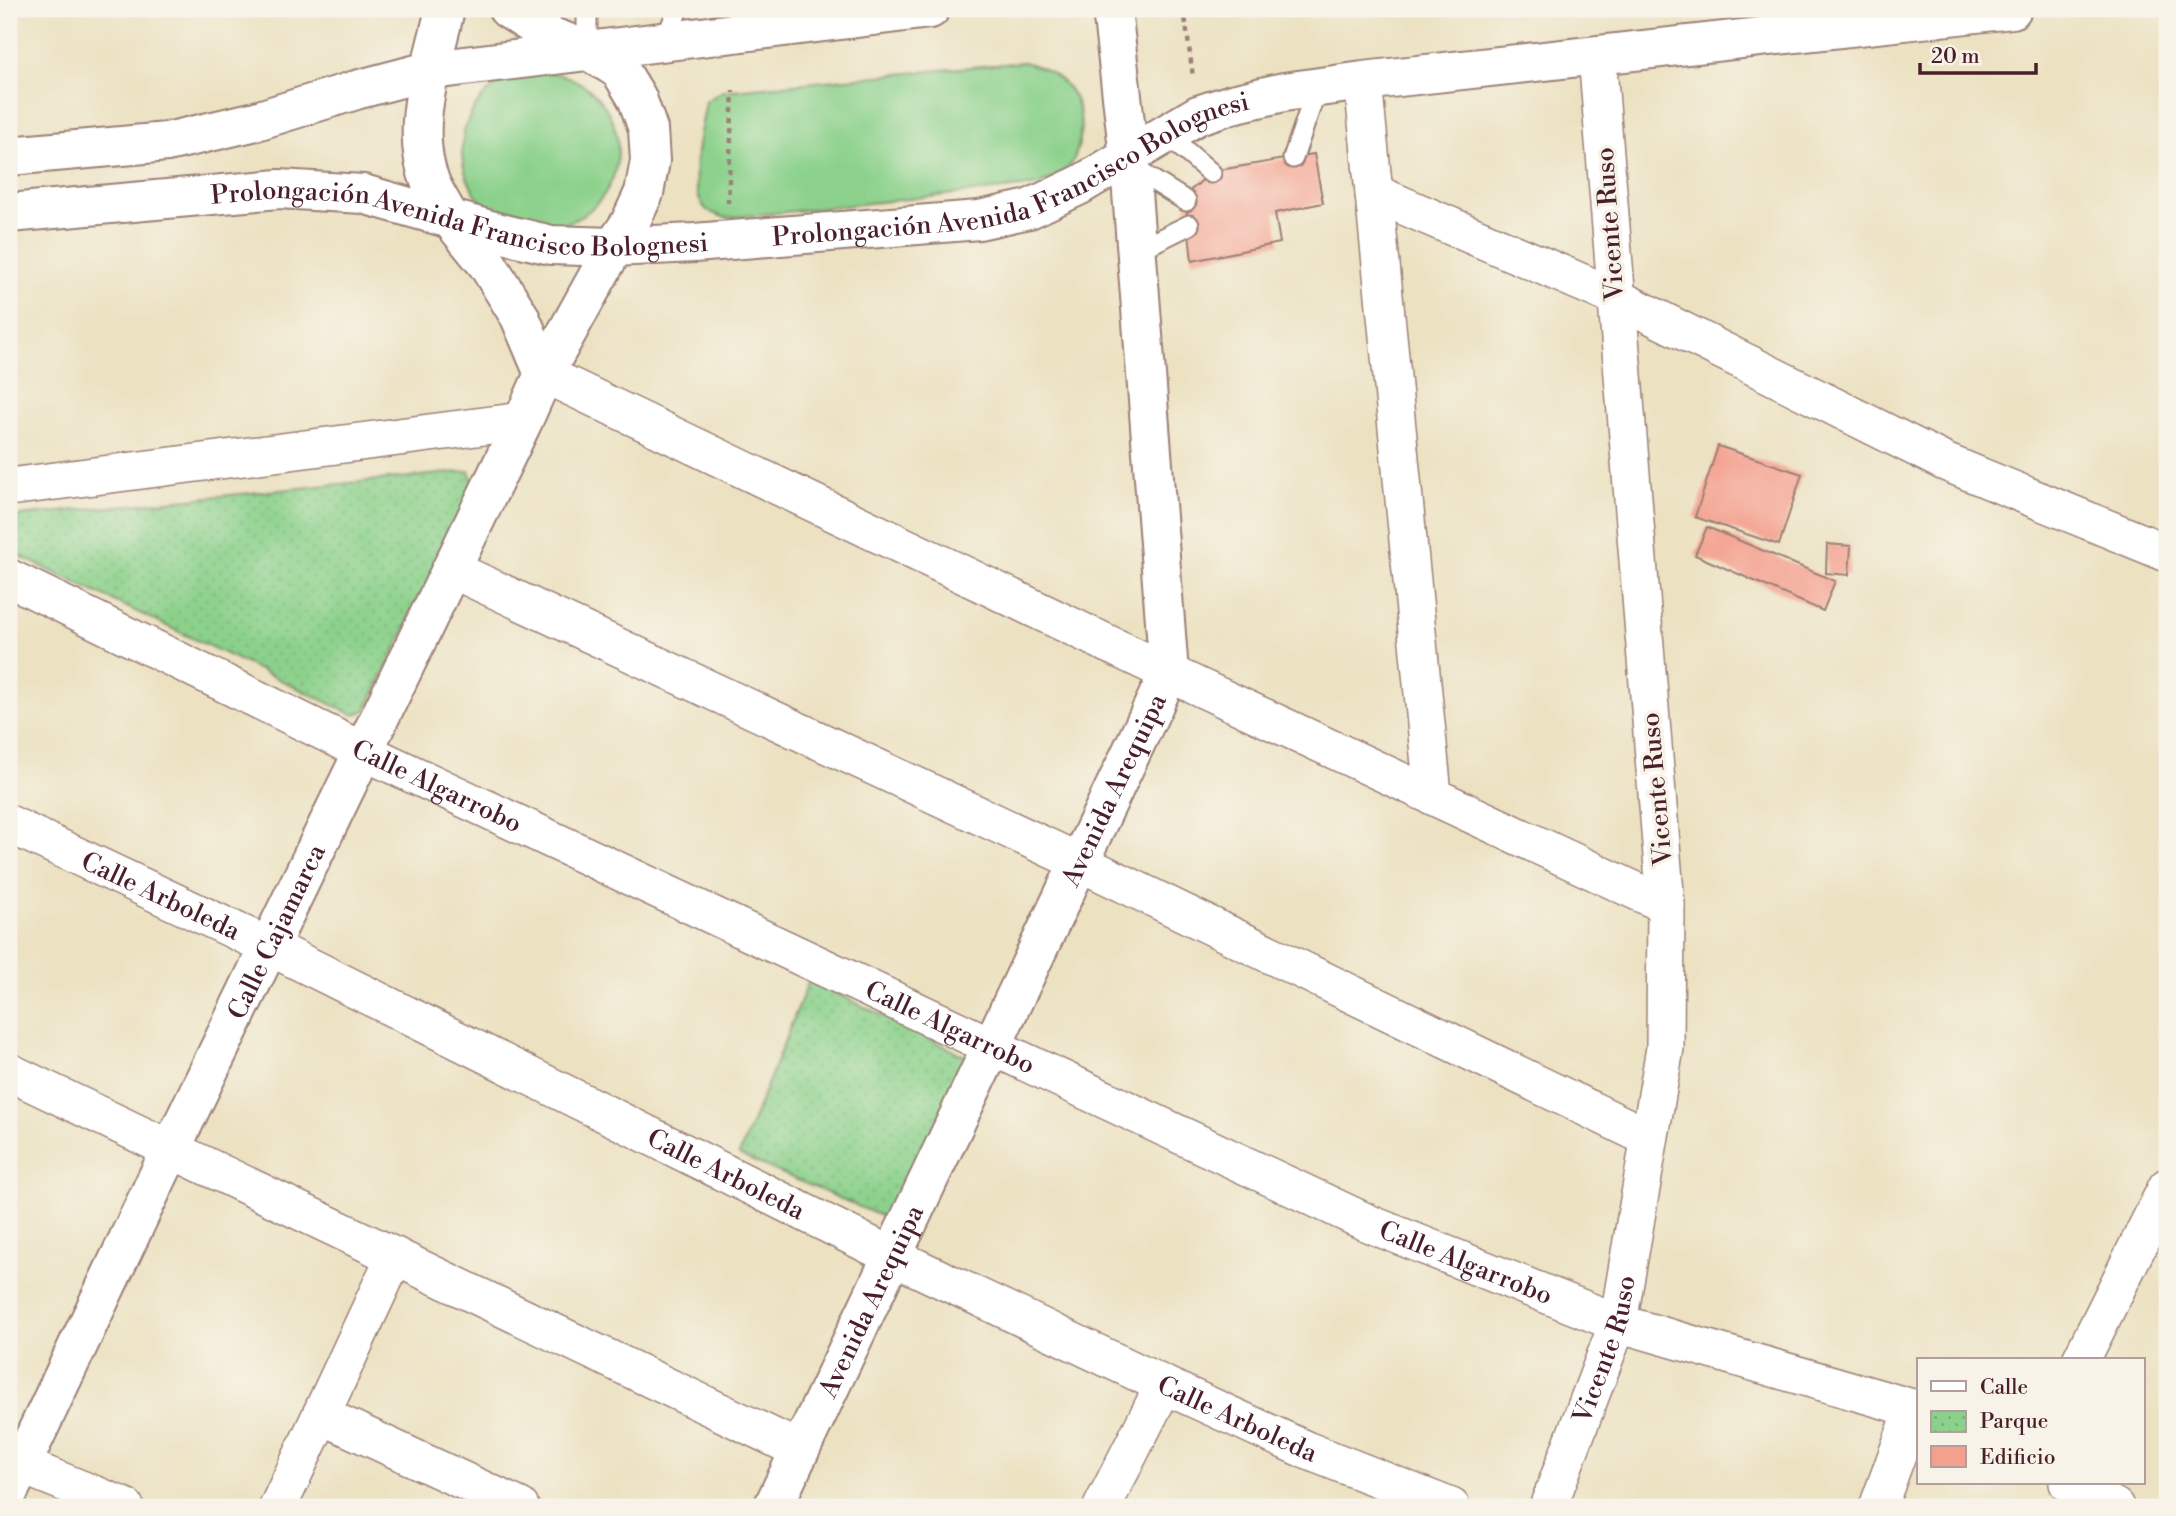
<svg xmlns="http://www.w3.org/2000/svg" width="2176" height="1516" viewBox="0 0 2176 1516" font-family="'Libre Bodoni',serif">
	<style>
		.grass { fill: #8bd18b; stroke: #6a785b; stroke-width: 2 }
		.park { fill: url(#park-dots); stroke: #6a785b; stroke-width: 2 }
		.building { fill: #f4a08e }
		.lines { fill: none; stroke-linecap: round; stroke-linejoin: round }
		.service-casing { stroke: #9b8076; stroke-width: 23 }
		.minor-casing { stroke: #9b8076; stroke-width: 40 }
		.tertiary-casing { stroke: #9b8076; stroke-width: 42 }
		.secondary-casing { stroke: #9b8076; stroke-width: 42 }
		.path { stroke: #9b8076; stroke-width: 4.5; stroke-dasharray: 5 5; stroke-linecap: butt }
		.service { stroke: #fff; stroke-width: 19 }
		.minor { stroke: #fff; stroke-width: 37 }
		.tertiary { stroke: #fff; stroke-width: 38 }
		.secondary { stroke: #fff; stroke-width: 38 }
		.labels { text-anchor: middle; stroke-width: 7; stroke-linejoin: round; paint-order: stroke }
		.street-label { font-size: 26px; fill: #4a1f2b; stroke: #f7f3e8 }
	</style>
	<defs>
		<pattern id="park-dots" width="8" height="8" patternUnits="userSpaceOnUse" patternTransform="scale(1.75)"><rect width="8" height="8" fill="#8bd18b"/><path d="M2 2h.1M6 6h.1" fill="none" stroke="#79b378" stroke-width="1.8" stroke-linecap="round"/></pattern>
	</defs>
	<rect width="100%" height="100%" fill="#f7f3e8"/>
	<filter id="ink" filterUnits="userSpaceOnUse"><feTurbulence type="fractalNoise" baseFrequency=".0143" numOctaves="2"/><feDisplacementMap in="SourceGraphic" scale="14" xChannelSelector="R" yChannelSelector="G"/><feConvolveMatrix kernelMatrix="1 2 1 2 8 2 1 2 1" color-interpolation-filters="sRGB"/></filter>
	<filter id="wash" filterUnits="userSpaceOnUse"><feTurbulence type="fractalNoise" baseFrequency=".00686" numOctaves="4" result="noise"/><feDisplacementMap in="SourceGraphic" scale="28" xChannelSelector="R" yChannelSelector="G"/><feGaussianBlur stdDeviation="1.57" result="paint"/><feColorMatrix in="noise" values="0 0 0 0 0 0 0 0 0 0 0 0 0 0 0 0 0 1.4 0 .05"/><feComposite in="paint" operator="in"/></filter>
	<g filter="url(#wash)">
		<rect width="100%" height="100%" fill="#ece2c2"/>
		<g class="grass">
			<path d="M1023,62C1061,71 1085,96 1080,137C1079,146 1075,160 1068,168C1062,175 1048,180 1040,185L728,218C721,216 712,214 707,210C684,189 702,128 706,101L723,91Z"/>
			<circle cx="540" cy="150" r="78"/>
		</g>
		<g class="park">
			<path d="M469,471L475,486L366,710L354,715L9,551V517Z"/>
			<path d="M809,980L975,1061L899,1224L739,1155Z"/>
		</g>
		<g id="blocks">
			<g class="building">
				<path d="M1314,154L1323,203L1275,213L1280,243L1192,261L1185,195L1211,173L1214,171Z"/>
				<path d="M1718,446L1802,474L1779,545L1695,517Z"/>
				<path d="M1707,527L1835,581L1823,611L1695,555Z"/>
				<path d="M1827,544L1851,546L1849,575L1826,573Z"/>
			</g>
		</g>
	</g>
	<g filter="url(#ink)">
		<use href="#blocks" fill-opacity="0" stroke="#9b8076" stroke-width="2"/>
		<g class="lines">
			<defs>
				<g id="service">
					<path d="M587,9V50"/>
					<path d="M665,41L678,9"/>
					<path d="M1166,134L1211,173"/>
					<path d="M1293,158L1317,88"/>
					<path d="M1130,166L1186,201"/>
					<path d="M1136,251L1189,225"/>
				</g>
				<g id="minor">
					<path d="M1363,81L1433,795"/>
					<path d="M1374,193L1615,297L1945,462L2167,553"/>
					<path d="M544,374L1169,673L1666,905"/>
					<path d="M9,487L523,421"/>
					<path d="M451,569L1079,862L1649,1138"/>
					<path id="s1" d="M9,578L363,751L1370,1224L1618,1323L1919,1410"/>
					<path id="s2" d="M9,824L268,946L892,1256L1164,1385L1306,1450L1451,1507"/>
					<path d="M9,1072L800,1450"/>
					<path d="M2081,1360L2167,1187"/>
					<path d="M321,1415L520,1507"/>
					<path d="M21,1465L125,1507"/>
					<path d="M2068,1483L2115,1507"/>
					<path d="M278,1507L395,1256"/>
					<path d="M1102,1507L1164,1385"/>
					<path id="s3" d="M1548,1507L1618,1323L1665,1048L1666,905L1597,55"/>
					<path d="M1878,1507L1914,1408"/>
				</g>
				<g id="tertiary">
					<path d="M449,217L488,265L520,317L544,374"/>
					<path id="s4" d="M9,1491L171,1149L523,421L544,374L614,247"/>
					<path id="s5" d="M773,1507L1169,673L1130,166L1112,9"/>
				</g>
				<g id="secondary">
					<path d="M445,9C433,65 408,127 431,184C436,195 443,206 449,217"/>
					<path d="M508,9L552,37L587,50L620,70L637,98L648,129L650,161L644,193L630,223L614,247"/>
					<path d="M9,156L167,142L256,121L356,90L432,70L930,9"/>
					<path id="s6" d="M9,213L279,189L363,194L504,234L551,245L614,247L694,243L979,220L1029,209L1080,185L1198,115L1232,104L1284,92L1363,81L2012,9"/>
				</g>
			</defs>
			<use href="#service" class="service-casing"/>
			<use href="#minor" class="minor-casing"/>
			<use href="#tertiary" class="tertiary-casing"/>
			<use href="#secondary" class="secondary-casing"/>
			<g class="path">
				<path d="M1184,9L1193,77"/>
				<path d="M728,203L733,90"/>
			</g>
			<use href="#service" class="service"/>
			<use href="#minor" class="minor"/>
			<use href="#tertiary" class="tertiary"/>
			<use href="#secondary" class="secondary"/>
		</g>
	</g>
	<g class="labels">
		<g class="street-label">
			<text dy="9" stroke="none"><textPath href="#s6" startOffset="1024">Prolongación Avenida Francisco Bolognesi</textPath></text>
			<text dy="9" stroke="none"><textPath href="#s6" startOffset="455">Prolongación Avenida Francisco Bolognesi</textPath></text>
			<text transform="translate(1609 224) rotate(-94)" y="9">Vicente Ruso</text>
			<text dy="9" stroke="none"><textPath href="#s1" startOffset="476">Calle Algarrobo</textPath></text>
			<text dy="9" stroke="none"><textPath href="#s5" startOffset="794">Avenida Arequipa</textPath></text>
			<text transform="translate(1656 789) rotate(-95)" y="9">Vicente Ruso</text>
			<text dy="9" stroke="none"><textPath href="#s2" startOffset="168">Calle Arboleda</textPath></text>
			<text dy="9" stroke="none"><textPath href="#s4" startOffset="620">Calle Cajamarca</textPath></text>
			<text dy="9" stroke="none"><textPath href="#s1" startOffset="1043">Calle Algarrobo</textPath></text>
			<text dy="9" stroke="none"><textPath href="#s2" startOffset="798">Calle Arboleda</textPath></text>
			<text dy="9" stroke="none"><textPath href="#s1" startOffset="1610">Calle Algarrobo</textPath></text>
			<text dy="9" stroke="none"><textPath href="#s5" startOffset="228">Avenida Arequipa</textPath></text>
			<text dy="9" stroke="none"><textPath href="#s3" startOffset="168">Vicente Ruso</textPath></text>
			<text dy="9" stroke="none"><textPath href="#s2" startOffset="1365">Calle Arboleda</textPath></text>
		</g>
	</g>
	<rect width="2176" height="1516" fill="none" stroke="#f7f3e8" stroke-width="35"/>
	<rect x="1917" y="1358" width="228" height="126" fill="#f7f3e8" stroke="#b29e9c" stroke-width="2"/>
	<rect x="1931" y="1381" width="35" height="10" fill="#ffffff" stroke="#b29e9c" stroke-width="2"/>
	<text x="1980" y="1394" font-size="21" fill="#4a1f2b">Calle</text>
	<rect x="1931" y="1411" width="35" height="21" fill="url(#park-dots)" stroke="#b29e9c" stroke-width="2"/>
	<text x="1980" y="1428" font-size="21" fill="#4a1f2b">Parque</text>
	<rect x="1931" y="1446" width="35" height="21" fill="#f4a08e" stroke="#b29e9c" stroke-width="2"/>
	<text x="1980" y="1464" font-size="21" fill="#4a1f2b">Edificio</text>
	<path d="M1920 63v10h116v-10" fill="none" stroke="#4a1f2b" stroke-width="3.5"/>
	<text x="1931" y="63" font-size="21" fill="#4a1f2b" stroke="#f7f3e8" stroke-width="5" paint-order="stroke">20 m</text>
</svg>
